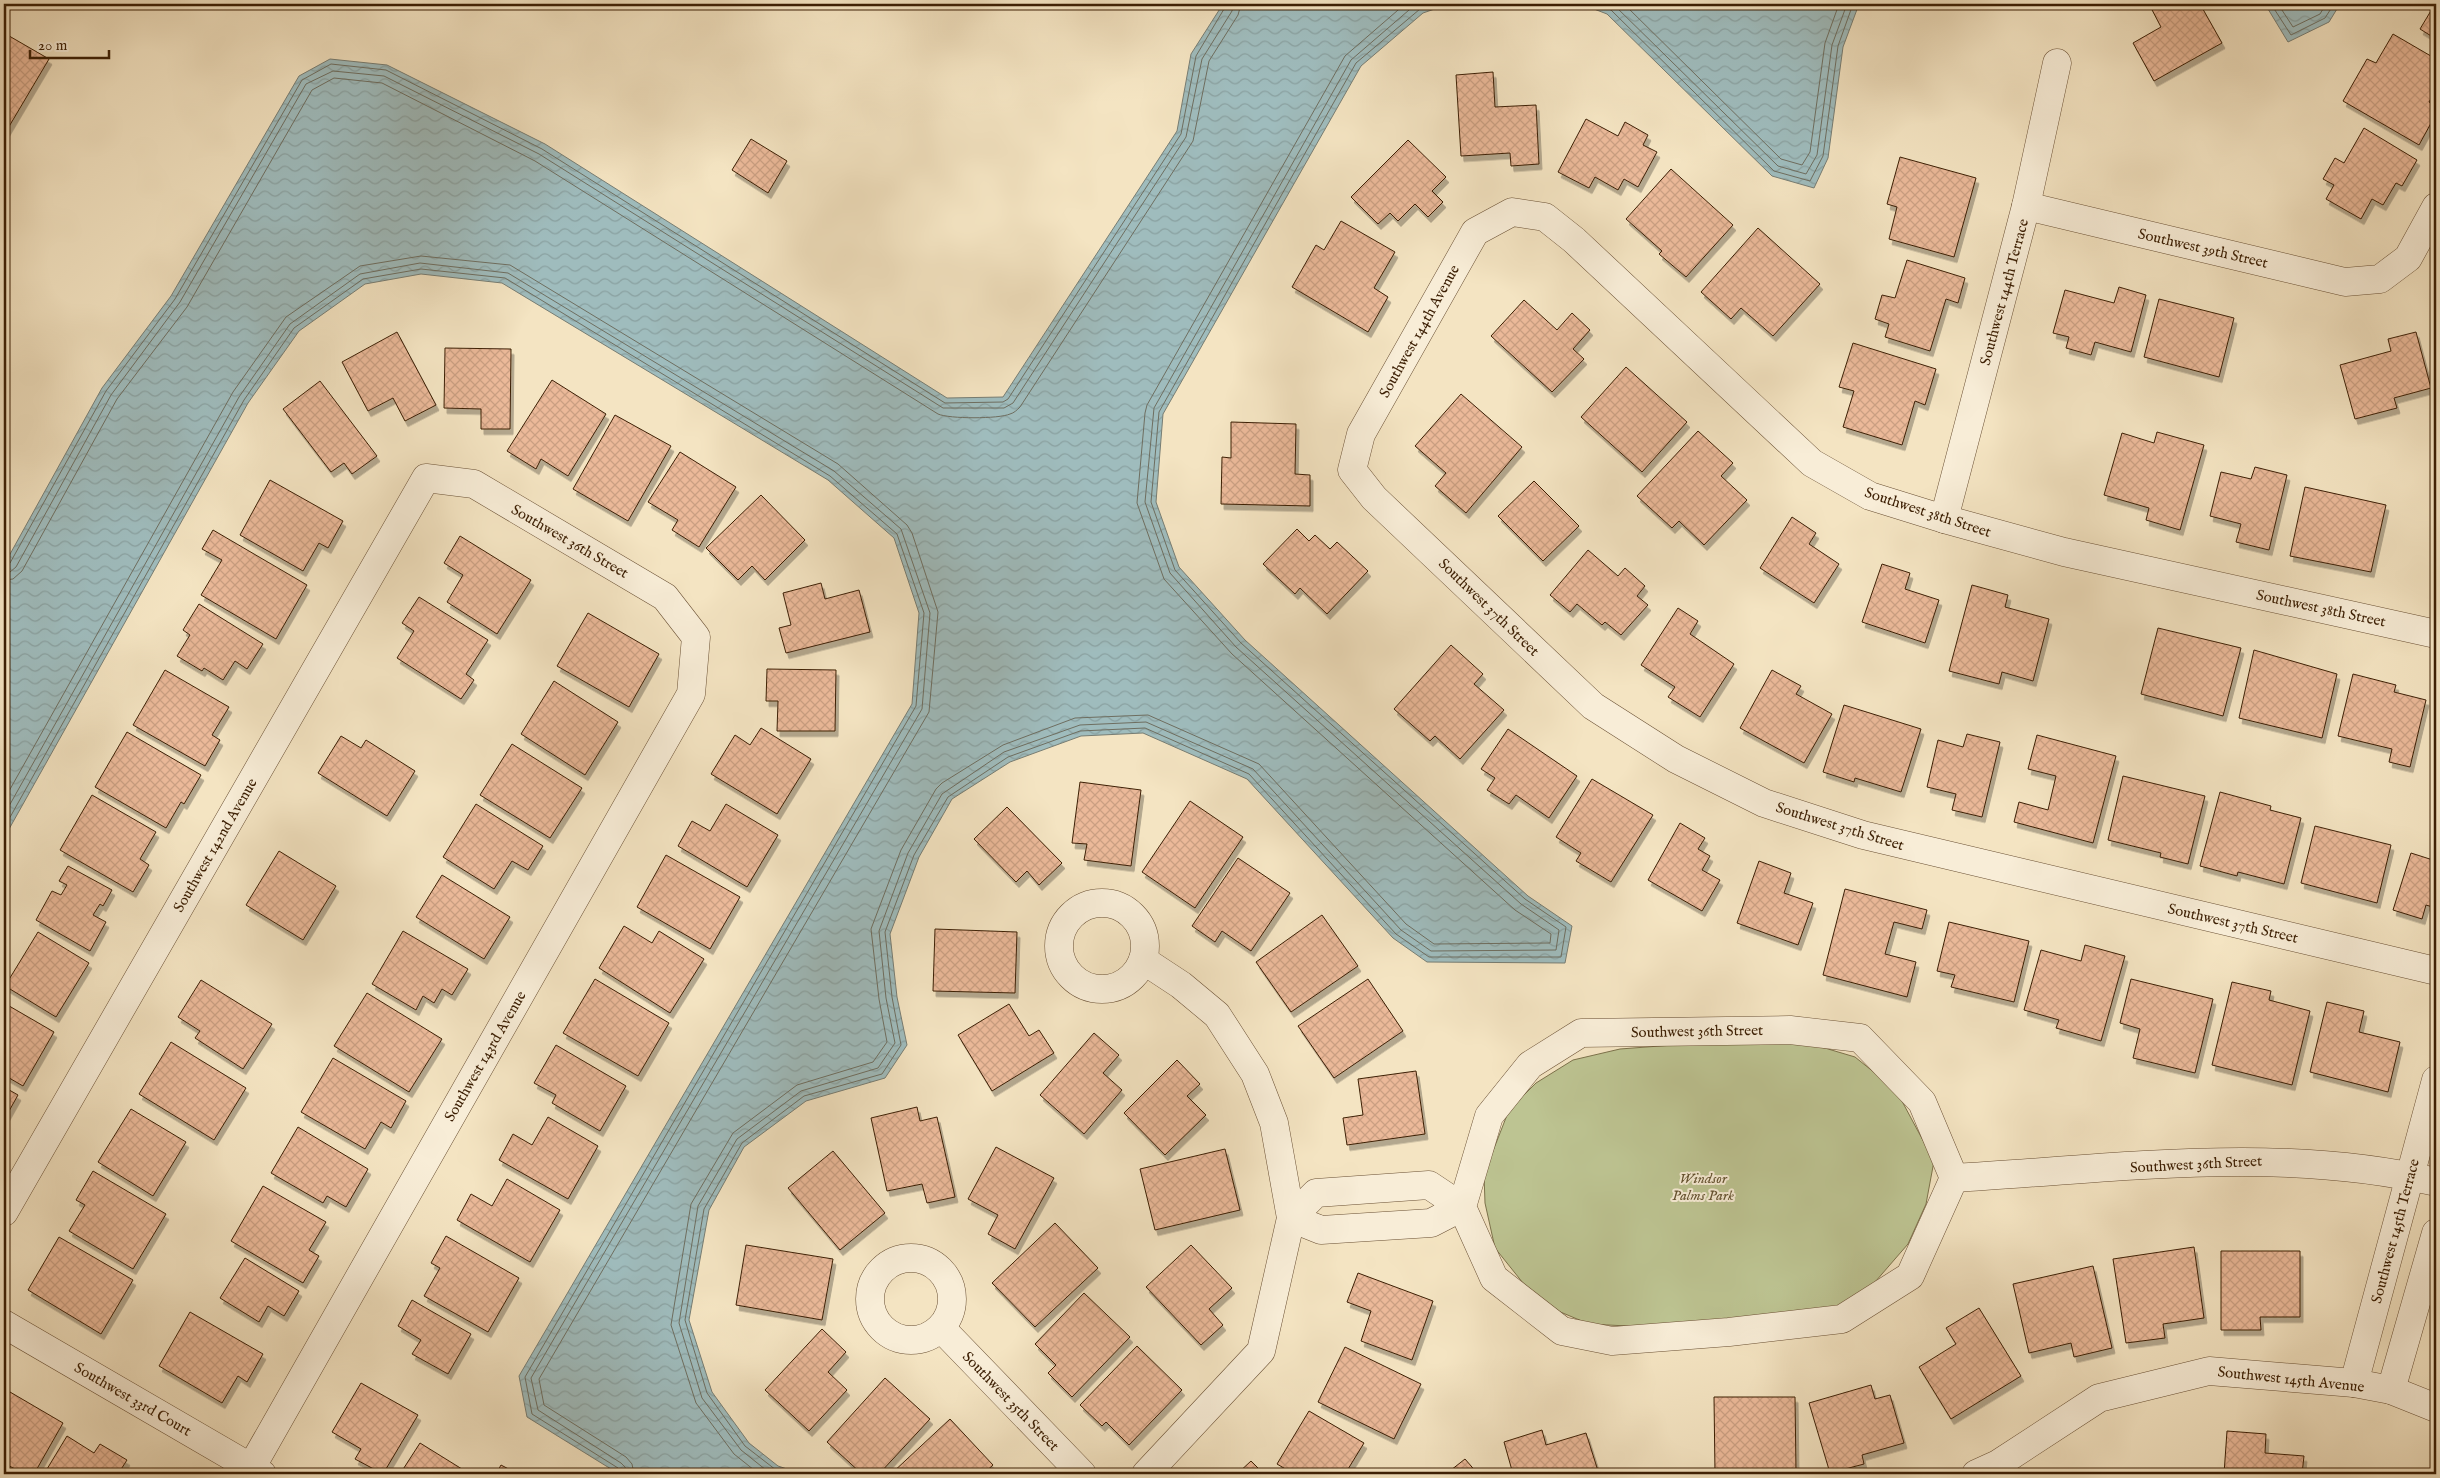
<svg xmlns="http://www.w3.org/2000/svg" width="2440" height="1478" viewBox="0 0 2440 1478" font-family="'IM FELL English',serif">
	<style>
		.green { fill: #bdc492; stroke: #7c724b }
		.water { fill: url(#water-waves); stroke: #777d73 }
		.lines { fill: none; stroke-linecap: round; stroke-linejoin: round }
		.shore { stroke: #6e6e60; stroke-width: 1 }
		.building { fill: url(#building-cross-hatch); stroke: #3c1f04; filter: url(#shadow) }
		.minor-casing { stroke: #6a5034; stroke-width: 29 }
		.minor { stroke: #f8edd7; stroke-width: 28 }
		.labels { text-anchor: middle; stroke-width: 4; stroke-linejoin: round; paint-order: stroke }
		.street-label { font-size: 15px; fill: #3c1f04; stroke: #f8edd7 }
		.park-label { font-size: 15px; font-style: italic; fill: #63512f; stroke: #f8edd7 }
	</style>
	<defs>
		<pattern id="water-waves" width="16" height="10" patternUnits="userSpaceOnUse" patternTransform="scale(1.25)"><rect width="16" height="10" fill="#9fbcbd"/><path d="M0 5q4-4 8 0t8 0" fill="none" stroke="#8aa1a1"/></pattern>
		<pattern id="building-cross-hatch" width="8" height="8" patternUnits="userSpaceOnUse" patternTransform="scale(1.25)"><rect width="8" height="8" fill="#ebb999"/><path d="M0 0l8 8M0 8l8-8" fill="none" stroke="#ca9f82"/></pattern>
		<filter id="shadow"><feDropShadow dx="3" dy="5.5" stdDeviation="0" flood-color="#0004"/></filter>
	</defs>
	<rect width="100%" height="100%" fill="#f4e4c2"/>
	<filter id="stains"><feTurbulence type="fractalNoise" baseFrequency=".004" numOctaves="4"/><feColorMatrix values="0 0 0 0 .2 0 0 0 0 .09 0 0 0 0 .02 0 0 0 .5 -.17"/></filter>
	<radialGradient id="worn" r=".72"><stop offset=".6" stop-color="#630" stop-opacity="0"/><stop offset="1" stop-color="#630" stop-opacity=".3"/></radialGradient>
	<path class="green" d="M1779,1040L1818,1046L1855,1057L1896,1090L1934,1161L1926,1204L1908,1244L1862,1297L1817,1314L1666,1328L1589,1324L1539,1303L1495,1248L1485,1203L1484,1174L1509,1110L1536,1083L1573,1060L1620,1049L1713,1042Z"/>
	<g class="water">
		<path d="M1223,4H1449L1423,13L1361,66L1163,414L1156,502L1179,567L1245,640L1528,896L1572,926L1565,963L1427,962L1393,938L1247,779L1143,733L1081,736L1010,762L952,799L919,857L890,934L897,997L907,1045L885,1078L806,1101L744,1147L709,1210L689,1320L712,1392L749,1443L778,1466L802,1474H619L527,1417L519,1376L912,704L919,613L894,538L828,480L502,283L421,274L365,284L299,331L248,403L4,838V565L102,388L171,296L299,76L330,59L387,65L545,144L947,398L1003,397L1177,131L1191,54Z"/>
		<path d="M1581,4H1859L1843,47L1828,158L1814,188L1772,176L1607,14Z"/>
		<path d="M2265,4H2340L2329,22L2288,42Z"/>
	</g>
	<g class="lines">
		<g class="shore">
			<path d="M1596,4L1611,10L1774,171L1810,181L1823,156L1838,46L1853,4"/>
			<path d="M1613,4L1778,166L1806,174L1817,155L1832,45L1847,4"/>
			<path d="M1624,4L1781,159L1802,165L1810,152L1825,43L1839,4"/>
			<path d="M2271,4L2291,35L2325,18L2334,4"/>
			<path d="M2278,4L2293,27L2320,14L2326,4"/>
			<path d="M4,567L10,563L106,391L175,299L302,80L331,64L386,70L542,149L945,403L1003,402L1008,399L1181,134L1196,56L1227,4"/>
			<path d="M4,573L10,572L16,567L111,395L180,302L306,84L333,71L384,76L539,154L943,408H1004L1013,403L1186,137L1202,59L1232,11L1233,4"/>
			<path d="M4,580L13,579L22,571L117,399L187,307L312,90L334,78L382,83L535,161L938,414C949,419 999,419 1010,414C1014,413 1017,410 1020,407L1193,141L1209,61L1238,15L1241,4"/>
			<path d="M4,800L233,392L286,317L360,266L421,256L510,265L838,464L907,525L912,533L938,612L929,712L539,1379L544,1405L626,1457L632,1464L634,1474"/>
			<path d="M4,815L239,397L290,324L360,274L420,263L508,273L834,471L901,529L930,613L922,709L531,1378L538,1410L621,1463L625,1467L627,1474"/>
			<path d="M4,828L244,400L294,328L363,279L421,269L505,278L830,476L897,534L924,613L916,706L525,1377L532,1414L618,1468L620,1474"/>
			<path d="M759,1474L734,1454L696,1403L671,1325L691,1204L733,1133L797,1085L873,1062L887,1042L879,999L871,929L901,850L936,789L942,783L1003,745L1075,718L1148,715L1259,764L1406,924L1434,944L1550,943L1551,934L1515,910L1232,654L1164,579L1137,503L1145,413L1147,405L1345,56L1405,4"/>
			<path d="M771,1474L741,1450L702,1398L679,1323L698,1206L737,1139L801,1091L878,1068L895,1043L886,998L879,931L908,853L942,794L1004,752L1080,725L1146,722L1253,769L1401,930L1431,951L1556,950L1559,930L1521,904L1236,647L1170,573L1145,502L1154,408L1351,60L1416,4"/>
			<path d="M788,1474L776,1470L745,1446L707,1393L685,1320L704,1209L742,1143L804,1096L882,1074L901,1045L892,997L885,932L914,855L948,797L1008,757L1080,731L1145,728L1249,774L1396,934L1429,957H1561L1566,927L1525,899L1241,643L1175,570L1151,502L1159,412L1356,63L1420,9L1434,4"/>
		</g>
	</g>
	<g class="building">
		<path d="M2149,4H2200L2222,43L2154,81L2133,43L2161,27Z"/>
		<path d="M2435,4H2436V39L2420,29Z"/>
		<path d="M4,33L49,59L4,135Z"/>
		<path d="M2393,34L2436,59V90L2429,102L2436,106V114L2419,145L2343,101L2367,59L2376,63Z"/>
		<path d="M1493,72L1495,107L1536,105L1539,164L1511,166L1510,153L1461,156L1456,75Z"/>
		<path d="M1586,119L1618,136L1625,122L1648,135L1643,145L1657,152L1638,187L1624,179L1618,190L1595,177L1589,188L1558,172Z"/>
		<path d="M2364,128L2417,160L2402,186L2396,183L2383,205L2372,199L2361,219L2326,199L2334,185L2323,179L2335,158L2344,163Z"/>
		<path d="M751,139L787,161L768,193L732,170Z"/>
		<path d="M1408,140L1446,177L1432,191L1443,202L1428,217L1415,204L1398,221L1390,213L1378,224L1351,197Z"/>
		<path d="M1900,157L1976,178L1954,257L1889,239L1897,207L1887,204Z"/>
		<path d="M1671,169L1733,225L1686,277L1659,254L1662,251L1626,219Z"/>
		<path d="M1341,221L1395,252L1374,288L1388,297L1368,332L1292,287L1316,245L1324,250Z"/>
		<path d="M1758,228L1820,284L1773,336L1741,308L1731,319L1701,292Z"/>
		<path d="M1907,260L1965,278L1958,303L1946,299L1930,351L1885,337L1889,324L1875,319L1882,295L1895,298Z"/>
		<path d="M2119,287L2146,295L2131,352L2095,342L2091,355L2066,348L2069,337L2053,333L2065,290L2114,303Z"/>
		<path d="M2159,299L2234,318L2219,377L2144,357Z"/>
		<path d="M1524,300L1557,330L1572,313L1590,330L1573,349L1584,359L1552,392L1491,336Z"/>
		<path d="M397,332L436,405L405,421L393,398L368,411L342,362Z"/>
		<path d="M2416,332L2431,388L2394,398L2397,408L2355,419L2340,365L2391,351L2388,339Z"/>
		<path d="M1853,343L1936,369L1925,405L1915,401L1902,445L1843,427L1854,391L1839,387Z"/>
		<path d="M445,348L511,349L510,429H481V409L444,408Z"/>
		<path d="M1626,367L1687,422L1642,472L1581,417Z"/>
		<path d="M552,380L606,414L568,476L541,459L536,469L507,451Z"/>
		<path d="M320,381L377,456L352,474L344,463L331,472L283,409Z"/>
		<path d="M1461,394L1522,447L1466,513L1435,486L1446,473L1415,446Z"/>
		<path d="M615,415L671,446L628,521L573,489Z"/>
		<path d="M1231,422L1296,424L1295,474L1310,475V506L1221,504L1222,457L1231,458Z"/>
		<path d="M1698,431L1733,463L1721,476L1747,500L1704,545L1679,521L1672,528L1637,496Z"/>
		<path d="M2157,432L2204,445L2180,530L2146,520L2149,508L2104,495L2122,433L2154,443Z"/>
		<path d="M680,452L736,487L699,547L672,530L678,520L648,502Z"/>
		<path d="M2255,467L2287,475L2269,550L2236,542L2241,524L2210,516L2221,472L2251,479Z"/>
		<path d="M270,480L343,521L328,548L319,543L303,571L240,535Z"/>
		<path d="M1534,481L1579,526L1543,561L1498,516Z"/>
		<path d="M2305,487L2386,505L2371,572L2290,556Z"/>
		<path d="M761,495L805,540L765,580L752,566L738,580L706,548Z"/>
		<path d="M1792,517L1816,533L1809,544L1839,564L1814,603L1760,568Z"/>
		<path d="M1297,529L1309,541L1315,535L1330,549L1337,542L1368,571L1327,614L1300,588L1295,594L1263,564Z"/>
		<path d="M213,530L307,585L276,639L201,595L222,560L202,549Z"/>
		<path d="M460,536L531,580L497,634L447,602L463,575L444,563Z"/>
		<path d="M1588,550L1618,576L1625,568L1645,586L1637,596L1648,605L1621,635L1605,622L1602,625L1577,604L1570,612L1550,595Z"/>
		<path d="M1882,564L1910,573L1905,589L1939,600L1925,643L1862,622Z"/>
		<path d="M821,583L825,599L859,590L870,632L786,653L779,628L791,625L783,593Z"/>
		<path d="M1972,585L2008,595L2005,607L2049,619L2033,681L2002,672L1999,684L1949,671Z"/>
		<path d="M419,597L488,640L466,674L474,680L461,699L397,658L414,631L402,623Z"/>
		<path d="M199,604L263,644L247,669L235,661L223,680L204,668L202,671L177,656L190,635L183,630Z"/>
		<path d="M1678,608L1698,621L1690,634L1734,664L1700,717L1668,697L1675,687L1641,665Z"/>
		<path d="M588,613L659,654L629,707L557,666Z"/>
		<path d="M2158,628L2241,648L2223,716L2141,694Z"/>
		<path d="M1451,645L1483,674L1474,684L1504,710L1460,759L1435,736L1430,741L1394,709Z"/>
		<path d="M2254,650L2337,674L2322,738L2239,718Z"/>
		<path d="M767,669L836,670L835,731H777L778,701H766Z"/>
		<path d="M165,670L229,707L212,735L220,740L205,766L133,725Z"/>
		<path d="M1772,670L1801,686L1796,694L1832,714L1804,763L1740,728Z"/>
		<path d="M2353,674L2396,685L2394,692L2426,700L2410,767L2389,762L2392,749L2338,736Z"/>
		<path d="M554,681L618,722L585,775L521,734Z"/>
		<path d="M1844,705L1921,729L1901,792L1855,778L1854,782L1823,772Z"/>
		<path d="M761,728L811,759L777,814L711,774L735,735L750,745Z"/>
		<path d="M1508,729L1577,776L1549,818L1516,795L1509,804L1487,790L1495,778L1481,769Z"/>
		<path d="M127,732L201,775L184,804L181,802L166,828L95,787Z"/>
		<path d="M1967,734L2000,742L1982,817L1952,810L1956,794L1927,787L1938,740L1963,747Z"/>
		<path d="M2037,735L2116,756L2093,843L2014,822L2019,802L2048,810L2056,776L2028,769Z"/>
		<path d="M341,736L361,748L366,740L415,771L387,816L318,773Z"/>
		<path d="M512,744L582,788L550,838L480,795Z"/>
		<path d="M2123,776L2205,796L2188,864L2160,857L2161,853L2108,840Z"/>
		<path d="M1592,779L1653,815L1611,882L1576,861L1581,853L1556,837Z"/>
		<path d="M1080,782L1141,790L1131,866L1084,860L1087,844L1072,843Z"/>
		<path d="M2220,792L2271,806L2270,810L2301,818L2284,884L2238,872L2237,876L2200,866Z"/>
		<path d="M92,795L156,832L140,859L149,865L133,892L60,850Z"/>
		<path d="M1190,801L1243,837L1195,908L1142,872Z"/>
		<path d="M476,804L543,846L528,870L512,861L494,889L443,857Z"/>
		<path d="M726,804L778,835L747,887L678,846L692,821L710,831Z"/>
		<path d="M1007,807L1062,863L1039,885L1027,871L1016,882L974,839Z"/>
		<path d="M1680,823L1705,838L1698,849L1710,856L1702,870L1720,880L1702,911L1648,880Z"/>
		<path d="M2315,826L2391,845L2377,903L2301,883Z"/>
		<path d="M279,851L336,886L303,940L246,905Z"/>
		<path d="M2411,853L2436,861V908L2426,905L2422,919L2393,910Z"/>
		<path d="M666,855L740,897L710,949L637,907Z"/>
		<path d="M1238,858L1290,893L1251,951L1222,931L1215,942L1192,926Z"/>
		<path d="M1759,861L1791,873L1784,893L1813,903L1798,945L1737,923Z"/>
		<path d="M68,866L112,890L103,906L100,904L93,915L106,922L90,951L36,920L52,891L61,895L67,885L59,881Z"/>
		<path d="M442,875L510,917L484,959L416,917Z"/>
		<path d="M1845,889L1927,910L1922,929L1894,922L1885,954L1916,962L1907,997L1823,975Z"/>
		<path d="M1322,915L1358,966L1291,1012L1256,962Z"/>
		<path d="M1949,922L2029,941L2014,1002L1951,987L1955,975L1937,971Z"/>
		<path d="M624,926L652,943L659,931L704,959L670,1013L599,968Z"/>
		<path d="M935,929L1017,932L1015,993L933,991Z"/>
		<path d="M403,931L468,969L452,995L442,989L434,1003L423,996L416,1010L372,984Z"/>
		<path d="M38,932L89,963L56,1017L5,986Z"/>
		<path d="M2085,945L2125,956L2101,1041L2056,1028L2059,1020L2024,1010L2041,950L2081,961Z"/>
		<path d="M595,979L669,1023L638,1076L563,1033Z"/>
		<path d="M1368,979L1403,1031L1334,1078L1298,1026Z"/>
		<path d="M2131,979L2213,999L2195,1073L2133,1058L2140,1029L2120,1023Z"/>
		<path d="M201,980L272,1024L243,1069L195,1038L200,1031L178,1017Z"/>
		<path d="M2232,982L2271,991L2269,1000L2310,1011L2292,1085L2212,1065Z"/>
		<path d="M367,993L442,1039L409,1092L334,1046Z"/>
		<path d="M2327,1002L2364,1011L2359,1032L2400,1042L2388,1092L2310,1072Z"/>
		<path d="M4,1003L54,1032L23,1086L4,1075Z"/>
		<path d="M1009,1004L1029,1036L1039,1030L1054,1053L992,1091L958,1035Z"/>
		<path d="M1094,1033L1119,1055L1103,1073L1122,1090L1084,1134L1040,1095Z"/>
		<path d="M171,1042L246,1088L214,1140L139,1094Z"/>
		<path d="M556,1045L626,1086L600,1131L552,1103L556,1095L534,1083Z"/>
		<path d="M333,1058L406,1101L391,1128L381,1122L365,1149L301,1112Z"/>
		<path d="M1177,1060L1200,1084L1187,1096L1206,1115L1165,1155L1124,1113Z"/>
		<path d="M1416,1071L1425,1134L1347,1145L1343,1118L1363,1115L1358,1079Z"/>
		<path d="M4,1087L18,1095L4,1120Z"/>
		<path d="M917,1107L920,1121L937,1117L955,1197L927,1203L922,1184L887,1191L871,1118Z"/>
		<path d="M131,1109L186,1142L153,1196L98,1162Z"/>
		<path d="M548,1117L598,1146L568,1199L499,1160L513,1134L532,1145Z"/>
		<path d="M298,1127L368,1169L346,1207L327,1196L323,1203L271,1173Z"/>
		<path d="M996,1147L1054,1178L1015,1249L988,1234L998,1215L968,1199Z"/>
		<path d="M1225,1149L1240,1210L1155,1230L1140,1169Z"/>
		<path d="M833,1151L885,1213L840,1250L788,1188Z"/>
		<path d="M93,1171L166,1214L133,1269L69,1231L85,1205L76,1200Z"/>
		<path d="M507,1179L560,1210L530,1262L457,1220L471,1194L492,1206Z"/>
		<path d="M263,1186L326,1222L309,1250L319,1256L303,1283L231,1241Z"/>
		<path d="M1055,1223L1098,1268L1035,1327L992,1283Z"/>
		<path d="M446,1236L519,1278L488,1332L424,1296L440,1268L431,1263Z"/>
		<path d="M59,1237L133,1280L101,1334L28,1290Z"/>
		<path d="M746,1245L833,1259L822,1320L736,1305Z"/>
		<path d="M1191,1245L1232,1288L1209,1309L1223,1325L1201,1345L1146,1287Z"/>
		<path d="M2194,1247L2204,1318L2163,1324L2165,1338L2126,1343L2113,1259Z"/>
		<path d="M2221,1251H2300V1317H2260L2261,1330H2221Z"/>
		<path d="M245,1258L299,1291L284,1316L268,1306L259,1322L220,1298Z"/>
		<path d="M2093,1266L2112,1348L2074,1357L2071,1343L2029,1353L2013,1284Z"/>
		<path d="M1358,1273L1433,1301L1412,1360L1361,1341L1371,1311L1347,1302Z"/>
		<path d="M1084,1293L1130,1337L1072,1397L1048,1373L1056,1365L1035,1344Z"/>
		<path d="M412,1300L471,1334L448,1374L412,1354L421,1340L398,1326Z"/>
		<path d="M1979,1308L2021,1376L1951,1419L1919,1367L1956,1344L1946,1328Z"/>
		<path d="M190,1312L263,1354L247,1382L238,1376L222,1403L159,1366Z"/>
		<path d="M822,1329L846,1352L828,1372L847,1390L809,1431L765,1390Z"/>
		<path d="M1137,1346L1182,1390L1129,1445L1106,1422L1102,1426L1080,1405Z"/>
		<path d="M1345,1347L1421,1384L1394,1439L1318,1402Z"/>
		<path d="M885,1378L930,1419L879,1474H862L827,1442Z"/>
		<path d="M361,1383L418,1415L383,1474L355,1459L361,1449L332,1432Z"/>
		<path d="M1871,1385L1875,1399L1890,1395L1904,1443L1862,1455L1864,1464L1830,1473L1809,1403Z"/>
		<path d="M10,1392L63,1423L34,1474H24L4,1463V1402Z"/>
		<path d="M1714,1397H1795L1796,1471L1715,1474Z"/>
		<path d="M1309,1411L1364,1443L1345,1474H1294L1277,1464Z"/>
		<path d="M950,1419L993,1465L983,1474H891Z"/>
		<path d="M1542,1430L1546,1445L1586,1433L1599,1474H1513L1504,1442Z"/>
		<path d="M2227,1431L2266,1434L2265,1453L2304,1456L2302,1474H2224Z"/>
		<path d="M67,1436L94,1453L100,1444L127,1460L118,1474H44Z"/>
		<path d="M420,1443L470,1474H400Z"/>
		<path d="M1465,1459L1478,1474H1446Z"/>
		<path d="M1251,1461L1264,1474H1237Z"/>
		<path d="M501,1465L518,1474H496Z"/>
	</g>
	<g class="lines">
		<defs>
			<g id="minor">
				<path d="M2026,206L2345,282L2380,279L2408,258L2436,207"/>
				<path d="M1944,519L2026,206L2057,63"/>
				<path d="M2436,634L2064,552L1944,519L1870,496L1812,463L1574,240L1545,217L1512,212L1475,232L1361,434L1352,470L1374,498L1593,706L1676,759L1764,803L1863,835L2436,971"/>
				<circle cx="1102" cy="946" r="43"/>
				<path d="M1143,960L1181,985L1217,1015L1255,1074L1274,1123L1291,1218L1261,1351L1146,1474"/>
				<path d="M1790,1030L1860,1038L1922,1102L1954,1178L1910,1276L1842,1319L1729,1332L1612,1341L1562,1331L1494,1278L1462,1207L1489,1116L1530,1065L1581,1033Z"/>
				<path d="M1954,1178C2112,1169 2280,1145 2436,1182"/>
				<path d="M1429,1185L1462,1207L1431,1223L1321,1230L1291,1218L1316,1193Z"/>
				<path d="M4,1212L426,478L474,484L665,597L696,637L691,694L251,1468"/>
				<circle cx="911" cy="1299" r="41"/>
				<path d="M4,1324L262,1474"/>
				<path d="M941,1328L1082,1474"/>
				<path d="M2354,1383L2436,1080"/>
				<path d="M2391,1390L2436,1233"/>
				<path d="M1976,1474L1998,1464L2099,1398L2209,1371L2354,1383L2391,1390L2436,1408"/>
			</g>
		</defs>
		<use href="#minor" class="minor-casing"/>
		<use href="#minor" class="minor"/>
	</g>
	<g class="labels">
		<g class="street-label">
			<text transform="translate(2203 248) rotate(13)" y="5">Southwest 39th Street</text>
			<text transform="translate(2004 292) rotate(-75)" y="5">Southwest 144th Terrace</text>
			<text transform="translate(1419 331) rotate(-61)" y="5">Southwest 144th Avenue</text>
			<text transform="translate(1928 512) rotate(18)" y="5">Southwest 38th Street</text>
			<text transform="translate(570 541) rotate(30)" y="5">Southwest 36th Street</text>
			<text transform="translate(1489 607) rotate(44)" y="5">Southwest 37th Street</text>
			<text transform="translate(2321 608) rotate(12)" y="5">Southwest 38th Street</text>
			<text transform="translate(1840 826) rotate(17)" y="5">Southwest 37th Street</text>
			<text transform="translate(215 845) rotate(-60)" y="5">Southwest 142nd Avenue</text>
			<text transform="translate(2233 923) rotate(13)" y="5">Southwest 37th Street</text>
			<text transform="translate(1697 1031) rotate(-1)" y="5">Southwest 36th Street</text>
			<text transform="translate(485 1056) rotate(-60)" y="5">Southwest 143rd Avenue</text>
			<text transform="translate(2196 1164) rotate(-3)" y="5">Southwest 36th Street</text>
			<text transform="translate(2395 1231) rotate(-75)" y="5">Southwest 145th Terrace</text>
			<text transform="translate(2291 1379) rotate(6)" y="5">Southwest 145th Avenue</text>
			<text transform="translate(133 1399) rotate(30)" y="5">Southwest 33rd Court</text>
			<text transform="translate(1011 1401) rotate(46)" y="5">Southwest 35th Street</text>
		</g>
		<g class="park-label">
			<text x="1703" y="1183">Windsor<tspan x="1703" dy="17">Palms Park</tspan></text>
		</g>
	</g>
	<rect width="2440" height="1478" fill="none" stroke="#f4e4c2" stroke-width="20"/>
	<rect x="5" y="5" width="2430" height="1468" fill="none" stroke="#3c1f04" stroke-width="2.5"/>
	<rect x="10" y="10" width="2420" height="1458" fill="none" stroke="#3c1f04"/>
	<path d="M30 50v8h79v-8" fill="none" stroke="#3c1f04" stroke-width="2.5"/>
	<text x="38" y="50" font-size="15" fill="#3c1f04" stroke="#f8edd7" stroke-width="4" paint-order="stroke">20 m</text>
	<rect width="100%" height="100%" filter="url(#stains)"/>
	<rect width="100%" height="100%" fill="url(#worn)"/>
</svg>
